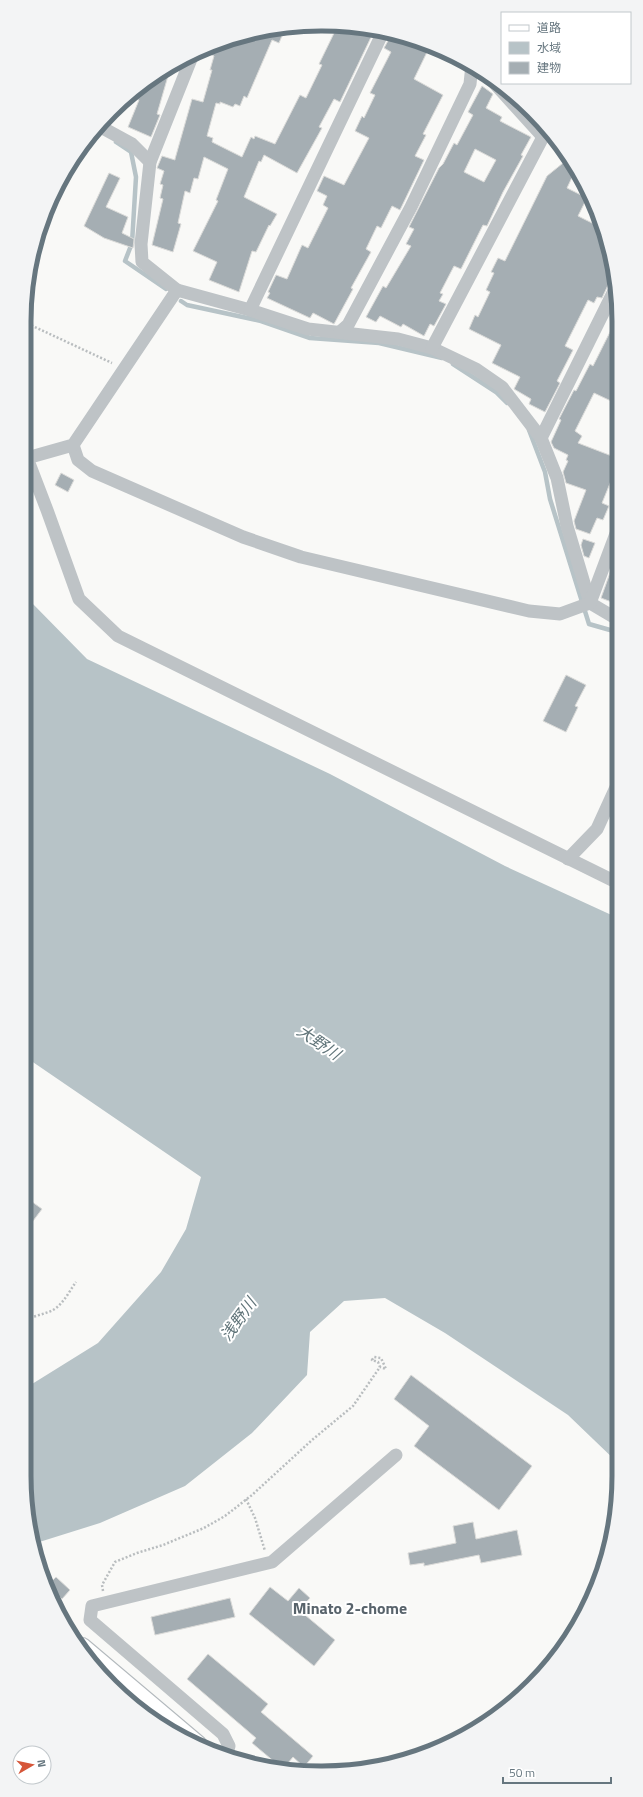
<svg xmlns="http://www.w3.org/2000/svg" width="643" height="1797" viewBox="0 0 643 1797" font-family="'Titillium Web','Noto Sans JP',sans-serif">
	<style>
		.water { fill: #b7c3c7 }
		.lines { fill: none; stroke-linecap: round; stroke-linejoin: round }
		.stream { stroke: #b7c3c7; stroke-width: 4.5 }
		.building { fill: #a5aeb3; stroke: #dbdbd9; fill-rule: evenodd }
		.secondary-casing { stroke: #b3b9bd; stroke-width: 20 }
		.path { stroke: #b9bdbf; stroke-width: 2.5; stroke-dasharray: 2 2; stroke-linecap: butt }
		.street { stroke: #bec3c6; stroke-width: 13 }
		.secondary { stroke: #fff; stroke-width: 18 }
		.labels { text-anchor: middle; stroke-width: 4; stroke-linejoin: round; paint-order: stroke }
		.water-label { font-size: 16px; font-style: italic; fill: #607479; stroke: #fff }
		.neighbourhood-label { font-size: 16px; font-weight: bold; fill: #58636b; stroke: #fff }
		.rim { fill: none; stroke: #66767f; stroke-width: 5 }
	</style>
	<rect width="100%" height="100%" fill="#f9f9f7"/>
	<path class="water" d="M24,576L31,602L87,659L330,774L505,866L618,918L619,1464L568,1415L445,1333L385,1298L344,1301L310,1332L307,1375L252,1433L185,1486L100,1523L33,1544L30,1533L24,1476V1389L98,1343L161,1272L186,1229L201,1177L24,1056Z"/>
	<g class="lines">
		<g class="stream">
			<path d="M116,142L131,152L136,177L132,243L125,261L166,289"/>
			<path d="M181,301L187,305L261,321L310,338L379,343L442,358"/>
			<path d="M453,364L496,392L507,403"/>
			<path d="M529,430L545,472L550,499L589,624L617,632"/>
		</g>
	</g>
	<g class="building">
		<path d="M338,25L374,31L340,102L334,99L319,127L322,128L297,173L264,155L261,162L259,161L244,197L277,214L270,226L269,225L256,252L252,251L239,292L209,280L217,262L193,251L218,201L216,200L228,169L204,157L198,179L194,178L190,193L185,191L178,223L181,224L173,252L152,245L163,199L160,198L163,185L160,184L164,171L157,168L162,156L175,160V159L192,99L203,102L212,70H210L214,56L210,54L214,45L226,40L286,26L279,43L272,40L247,98L244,96L240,106L235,104L233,107L220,102V104L216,103L207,136L213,138L212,142L242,157L251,137L254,139L255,136L275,144L300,95L306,98L322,65L319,64Z"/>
		<path d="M406,37L427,46L426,48L428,50L414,79L443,95L423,134L426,135L415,156L424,160L400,210L392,206L381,228L377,226L366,249L371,252L351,288L353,289L334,324L313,313L310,318L267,298L270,293L268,292L276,275L287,279L302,245L308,248L328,208L323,205L327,196L317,191L324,176L344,185L369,138L355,131L362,116L364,118L375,95L370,93L391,52L384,48L389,39L391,40L393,38L403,43Z"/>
		<path d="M160,73L168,76L157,114L160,115L151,137L128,127L139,100L135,99L139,88Z"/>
		<path d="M482,86L493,94L486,108L502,117L500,121L531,137L521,155L523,156L503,192L487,226L483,225L461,269L454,266L440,293L443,294L439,301L446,304L434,326L430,324L424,336L403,324L401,327L380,316L376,322L366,317L383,286L386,288L411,246L406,244L414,229L409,227L439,168L443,164L454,143L457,145L473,115L468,112ZM475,149L496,160L484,182L464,172Z"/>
		<path d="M568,159L575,171L567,188L587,198L578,216L600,227L615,279L609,283L602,298L597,297L594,303L588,300L565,346L573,350L557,381L560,383L545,412L529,404L531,399L514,389L520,377L492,363L501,345L469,329L475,315L478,317L490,292L486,290L494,273L491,272L498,258L505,261L547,176Z"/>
		<path d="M109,173L120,178L106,207L128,217L122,233L134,239L133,248L104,238L84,226Z"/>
		<path d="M616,320L617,389L611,401L594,393L575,431L582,436L578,443L617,458V477L613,476L602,503L609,506L603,520L597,518L590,534L576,529L574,521L586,490L566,483L563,472L568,461L566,460L568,455L554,448L551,442L561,420L559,419L574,390L576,391L590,364L593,366Z"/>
		<path d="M61,473L74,480L68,492L55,485Z"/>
		<path d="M583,539L595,543L589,558L584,556L581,545Z"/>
		<path d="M616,556H617V604L601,598Z"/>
		<path d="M566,675L586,685L575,706L578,707L566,732L543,721Z"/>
		<path d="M24,1196L42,1209L24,1233Z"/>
		<path d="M411,1375L532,1466L499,1510L414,1446L429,1426L394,1399Z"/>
		<path d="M473,1522L476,1539L517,1530L522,1555L481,1563L479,1555L424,1566V1563L410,1565L408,1553L456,1543L453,1526Z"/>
		<path d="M56,1577L70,1590L62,1599L47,1586Z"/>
		<path d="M270,1587L288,1601L299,1588L310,1598L299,1610L335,1640L314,1666L249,1614Z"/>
		<path d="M230,1598L235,1617L155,1635L151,1617Z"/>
		<path d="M208,1654L268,1704L261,1712L313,1756L304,1767L293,1757L283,1769L252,1743L256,1738L187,1679Z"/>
	</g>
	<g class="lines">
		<defs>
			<path id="secondary" d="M82,1647L198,1745"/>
		</defs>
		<use href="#secondary" class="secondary-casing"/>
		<g class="path">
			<path d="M24,322L112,363"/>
			<path d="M24,1323C33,1314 47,1315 56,1308C65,1301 70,1290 76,1282"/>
			<path d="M246,1499L255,1518L265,1551"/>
			<path d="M103,1591L102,1585L115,1562L137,1553L163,1545L204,1528L225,1516L252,1495L312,1440L353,1406L380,1367L378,1362L372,1360L374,1357L381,1358L386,1369L380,1367"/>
		</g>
		<g class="street">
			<path d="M193,54L150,162L141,244L142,262L177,290L250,310L308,329L398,339L432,348L476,369L502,387L541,438L557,478L567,526L590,603L617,619"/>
			<path d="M99,126L132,144L150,162"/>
			<path d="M250,310L383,32"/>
			<path d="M340,332L348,325L411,207L470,84L472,65"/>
			<path d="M432,348L543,137L495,84"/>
			<path d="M541,438L616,287"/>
			<path d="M73,445L78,460L92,471L243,537L301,557L529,611L560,614L590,603L617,531"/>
			<path d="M24,450L47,510L79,599L118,636L618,883"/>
			<path d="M27,458L73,445L177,290"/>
			<path d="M568,859L597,829L618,783"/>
			<path d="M227,1754L229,1746L223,1734L90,1620L92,1606L272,1562L396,1455"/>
		</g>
		<use href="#secondary" class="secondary"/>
	</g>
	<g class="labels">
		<g class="water-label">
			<text transform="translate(319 1042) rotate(34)" y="6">大野川</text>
			<text transform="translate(238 1319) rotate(-54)" y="6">浅野川</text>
		</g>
		<g class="neighbourhood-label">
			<text x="350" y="1614">Minato 2-chome</text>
		</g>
	</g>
	<path d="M0 0H643V1797H0ZM321 31H322A290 290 0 0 1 612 321V1476A290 290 0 0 1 322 1766H321A290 290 0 0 1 31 1476V321A290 290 0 0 1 321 31Z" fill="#f3f4f5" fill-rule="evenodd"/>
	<path class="rim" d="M321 31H322A290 290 0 0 1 612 321V1476A290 290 0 0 1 322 1766H321A290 290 0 0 1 31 1476V321A290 290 0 0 1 321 31Z"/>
	<rect x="501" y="12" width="130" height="72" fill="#ffffff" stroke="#c2c8cc"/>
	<rect x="509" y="25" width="20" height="6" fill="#ffffff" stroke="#c2c8cc"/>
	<text x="537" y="32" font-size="12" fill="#66767f">道路</text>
	<rect x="509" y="42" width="20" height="12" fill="#b7c3c7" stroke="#c2c8cc"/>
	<text x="537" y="52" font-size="12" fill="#66767f">水域</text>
	<rect x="509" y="62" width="20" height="12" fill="#a5aeb3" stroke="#c2c8cc"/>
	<text x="537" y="72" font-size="12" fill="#66767f">建物</text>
	<g transform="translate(32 1765) rotate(81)"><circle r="19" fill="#ffffff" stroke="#c2c8cc"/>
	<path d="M0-3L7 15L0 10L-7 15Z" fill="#d65639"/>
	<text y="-6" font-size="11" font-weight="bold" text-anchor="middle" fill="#66767f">N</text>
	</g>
	<path d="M503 1777v6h108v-6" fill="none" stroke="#66767f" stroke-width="2"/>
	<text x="509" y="1777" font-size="12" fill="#66767f" stroke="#ffffff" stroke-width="3" paint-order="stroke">50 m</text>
</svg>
